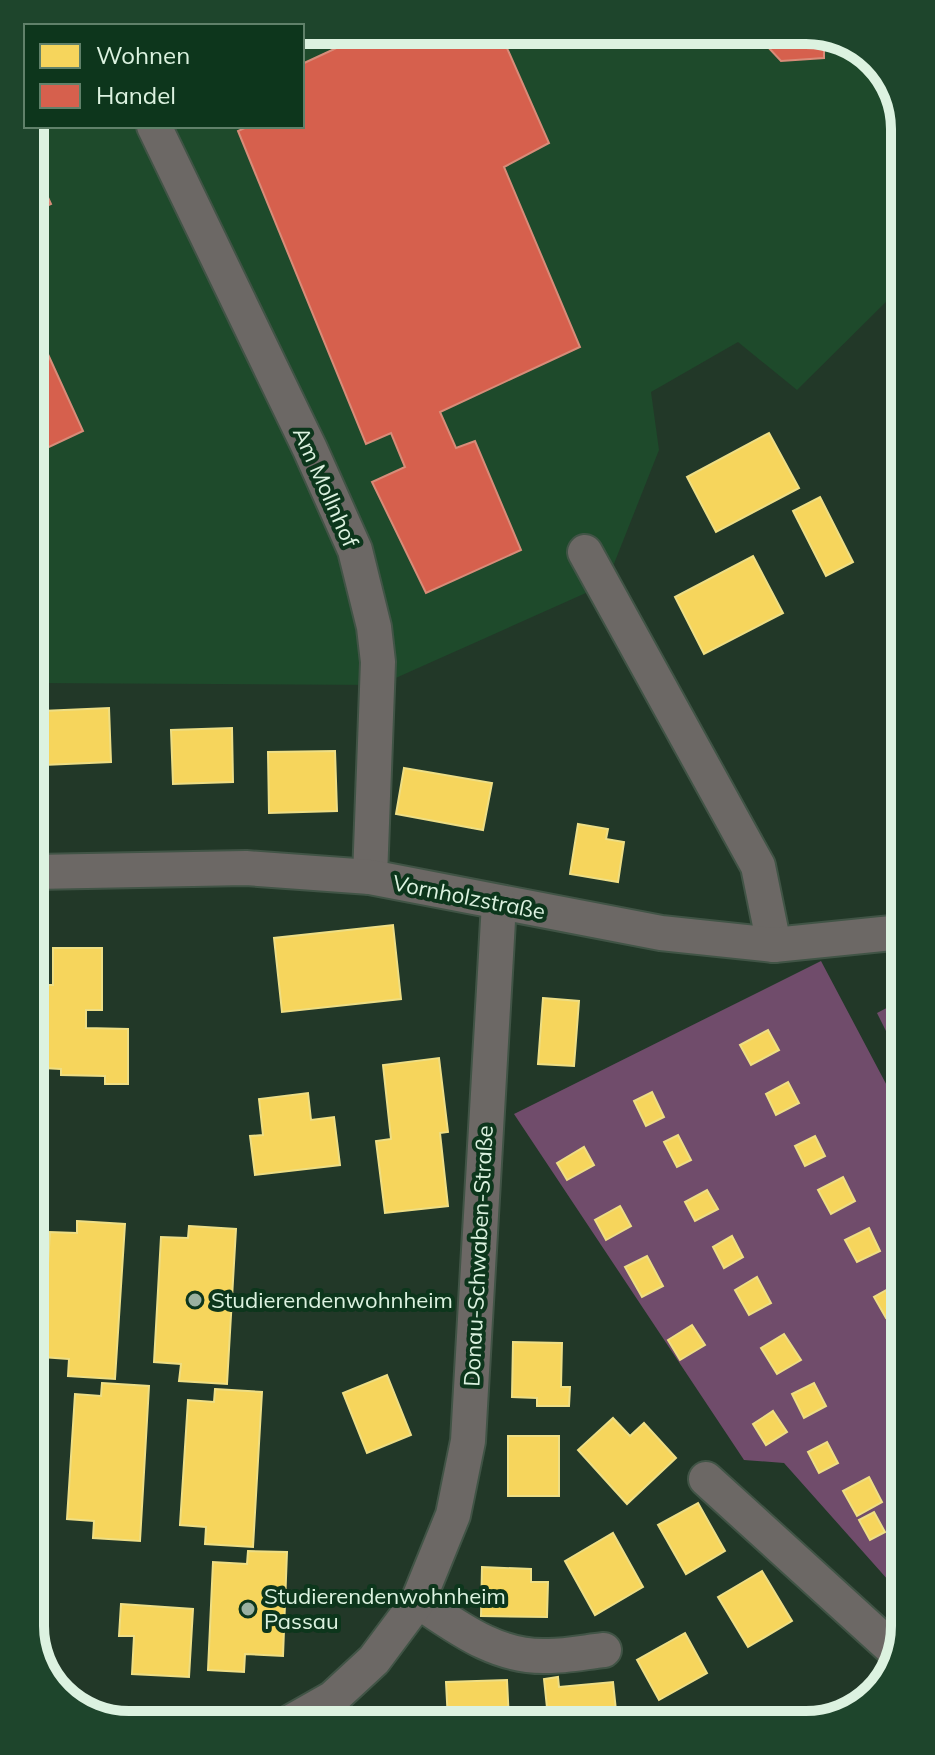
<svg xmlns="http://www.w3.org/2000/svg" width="935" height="1755" viewBox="0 0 935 1755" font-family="Mulish,sans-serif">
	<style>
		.built { fill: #1e4a2b }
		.green { fill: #704c6b }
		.homes { fill: #f6d55c; stroke: #eede84; stroke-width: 2 }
		.shops { fill: #d6604d; stroke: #d88c79; stroke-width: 2 }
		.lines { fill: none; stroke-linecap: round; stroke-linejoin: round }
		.minor-casing { stroke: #415446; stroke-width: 38 }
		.minor { stroke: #6c6865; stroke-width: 34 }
		.poi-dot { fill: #9bb1a0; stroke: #0d361c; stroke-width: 3 }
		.labels { text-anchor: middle; stroke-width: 8; stroke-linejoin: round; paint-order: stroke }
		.street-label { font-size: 22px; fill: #dcf2e0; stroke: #0d361c }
		.poi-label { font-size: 22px; fill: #dcf2e0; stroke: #0d361c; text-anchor: start }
		.rim { fill: none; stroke: #dcf2e0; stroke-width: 10 }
	</style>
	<rect width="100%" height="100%" fill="#223828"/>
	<path class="built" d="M302,30H813L862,47L897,91L898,290L797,390L738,342L651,392L659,450L606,584L380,685L33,683L30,126H302Z"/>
	<g class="green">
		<path d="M821,961L902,1114L905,1599L784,1463L744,1460L514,1114Z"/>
		<path d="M902,1000V1063L877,1013Z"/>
	</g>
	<g class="homes">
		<path d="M769,433L799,488L716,532L687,477Z"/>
		<path d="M820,497L853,562L826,576L793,511Z"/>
		<path d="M753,556L783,613L704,654L675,597Z"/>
		<path d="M109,708L111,762L44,765L42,711Z"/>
		<path d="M232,728L233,782L173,784L171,730Z"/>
		<path d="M335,751L337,811L269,813L268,752Z"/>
		<path d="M404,768L492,783L483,830L396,814Z"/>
		<path d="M578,824L608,829L606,839L624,842L618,882L570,874Z"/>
		<path d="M393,925L401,999L282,1012L274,938Z"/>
		<path d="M53,948H102V1010H86V1028L128,1029V1084H105V1076L61,1075V1069L43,1068L44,1036H35L34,985H53Z"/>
		<path d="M543,998L579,1001L574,1066L538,1064Z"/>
		<path d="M768,1030L779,1050L751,1065L740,1045Z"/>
		<path d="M439,1058L448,1132L440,1133L448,1206L385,1213L376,1141L391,1139L383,1065Z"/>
		<path d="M788,1082L799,1103L776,1115L766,1094Z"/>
		<path d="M652,1092L664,1117L646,1126L634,1101Z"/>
		<path d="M308,1093L311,1120L334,1117L340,1165L255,1175L250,1136L263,1135L259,1099Z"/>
		<path d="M678,1135L691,1160L677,1167L664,1142Z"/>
		<path d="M815,1136L825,1156L805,1166L795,1146Z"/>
		<path d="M584,1147L594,1165L567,1180L557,1163Z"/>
		<path d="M843,1177L855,1201L831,1214L818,1190Z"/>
		<path d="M707,1190L718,1209L695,1221L685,1202Z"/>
		<path d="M620,1206L631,1226L606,1240L595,1220Z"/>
		<path d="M77,1221L125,1224L115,1379L68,1376L69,1359L42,1357L50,1232L77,1233Z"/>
		<path d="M189,1226L236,1229L227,1384L179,1381L181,1364L154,1362L161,1237L188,1238Z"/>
		<path d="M869,1228L880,1251L857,1262L845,1240Z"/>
		<path d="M732,1236L743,1257L724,1268L713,1247Z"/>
		<path d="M647,1256L663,1286L642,1297L625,1267Z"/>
		<path d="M757,1277L771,1303L749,1315L735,1290Z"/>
		<path d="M899,1283L903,1290V1309L886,1318L874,1297Z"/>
		<path d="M692,1325L705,1345L680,1360L668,1340Z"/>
		<path d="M784,1334L801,1360L777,1374L761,1348Z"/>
		<path d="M513,1342L562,1343L561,1387H570L569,1406H537V1398L512,1397Z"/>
		<path d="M387,1375L411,1435L367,1453L343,1393Z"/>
		<path d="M102,1383L149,1386L140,1541L93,1538L94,1521L67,1519L75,1394L101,1396Z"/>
		<path d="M814,1383L826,1406L804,1418L792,1394Z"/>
		<path d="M215,1389L262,1392L253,1547L205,1544L206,1527L180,1525L188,1400L214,1402Z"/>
		<path d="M773,1411L787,1432L766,1445L753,1424Z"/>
		<path d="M613,1418L630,1436L644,1423L676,1458L627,1504L578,1450Z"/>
		<rect x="508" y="1436" width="51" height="60"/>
		<path d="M827,1442L838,1463L819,1473L808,1452Z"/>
		<path d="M869,1477L882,1502L857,1516L843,1491Z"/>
		<path d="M698,1503L725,1551L686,1574L658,1525Z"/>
		<path d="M874,1512L885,1532L870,1540L859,1520Z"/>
		<path d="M613,1533L643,1587L595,1615L565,1561Z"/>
		<path d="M248,1551L287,1552L283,1656L245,1654L244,1672L208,1670L213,1562L247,1564Z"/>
		<path d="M482,1567L531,1569V1582H548L547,1617L481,1616Z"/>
		<path d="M762,1571L792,1621L748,1647L718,1597Z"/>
		<path d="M121,1604L193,1609L189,1677L132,1674L134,1636H119Z"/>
		<path d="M685,1633L707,1673L659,1700L637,1660Z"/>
		<path d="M558,1677L559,1687L613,1682L617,1720H555L554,1716L548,1717L544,1679Z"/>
		<path d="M507,1680L509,1721H448L446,1682Z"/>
		<path d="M867,1699L844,1717L809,1718L808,1712L844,1710V1700Z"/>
	</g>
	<g class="shops">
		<path d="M368,30H499L549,143L504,167L580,347L440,412L456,448L475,441L521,550L426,593L372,482L405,467L391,433L366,444L238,131L249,126H302V64L369,33Z"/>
		<path d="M752,30H813L824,34V58L781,61Z"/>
		<path d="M30,158L51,204L31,213Z"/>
		<path d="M31,317L83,431L32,455Z"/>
	</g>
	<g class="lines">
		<defs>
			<g id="minor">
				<path d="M154,126L310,449L355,550L374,627L378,662L370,877"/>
				<path d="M585,552L758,866L774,945"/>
				<path d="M34,872L246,868L370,877L661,933L774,945L902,932"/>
				<path d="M706,1479L897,1653"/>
				<path d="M418,1601C458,1628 497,1658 548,1656C566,1656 586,1652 604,1650"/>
				<path d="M289,1723L333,1698L374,1660L418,1601L453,1515L468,1441L499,903"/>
			</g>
		</defs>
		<use href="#minor" class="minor-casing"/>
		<use href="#minor" class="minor"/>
	</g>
	<g class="poi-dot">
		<circle cx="195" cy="1300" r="8"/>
		<circle cx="248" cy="1609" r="8"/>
	</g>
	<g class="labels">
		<g class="street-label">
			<text transform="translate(326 487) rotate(66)" y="8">Am Mollnhof</text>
			<text transform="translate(469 897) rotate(11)" y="8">Vornholzstraße</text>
			<text transform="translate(478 1256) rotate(-87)" y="8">Donau-Schwaben-Straße</text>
		</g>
		<g class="poi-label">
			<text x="211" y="1308">Studierendenwohnheim</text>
			<text x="264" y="1604">Studierendenwohnheim<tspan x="264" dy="25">Passau</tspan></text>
		</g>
	</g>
	<path d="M0 0H935V1755H0ZM129 44H806A85 85 0 0 1 891 129V1626A85 85 0 0 1 806 1711H129A85 85 0 0 1 44 1626V129A85 85 0 0 1 129 44Z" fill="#1e452c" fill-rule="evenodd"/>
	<path class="rim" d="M129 44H806A85 85 0 0 1 891 129V1626A85 85 0 0 1 806 1711H129A85 85 0 0 1 44 1626V129A85 85 0 0 1 129 44Z"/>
	<rect x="24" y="24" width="280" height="104" fill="#0d361c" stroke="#60816a" stroke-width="2"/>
	<rect x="40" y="44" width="40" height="24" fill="#f6d55c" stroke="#60816a" stroke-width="2"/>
	<text x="96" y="64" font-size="24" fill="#dcf2e0">Wohnen</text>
	<rect x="40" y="84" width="40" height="24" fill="#d6604d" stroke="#60816a" stroke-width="2"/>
	<text x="96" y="104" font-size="24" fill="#dcf2e0">Handel</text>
</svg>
